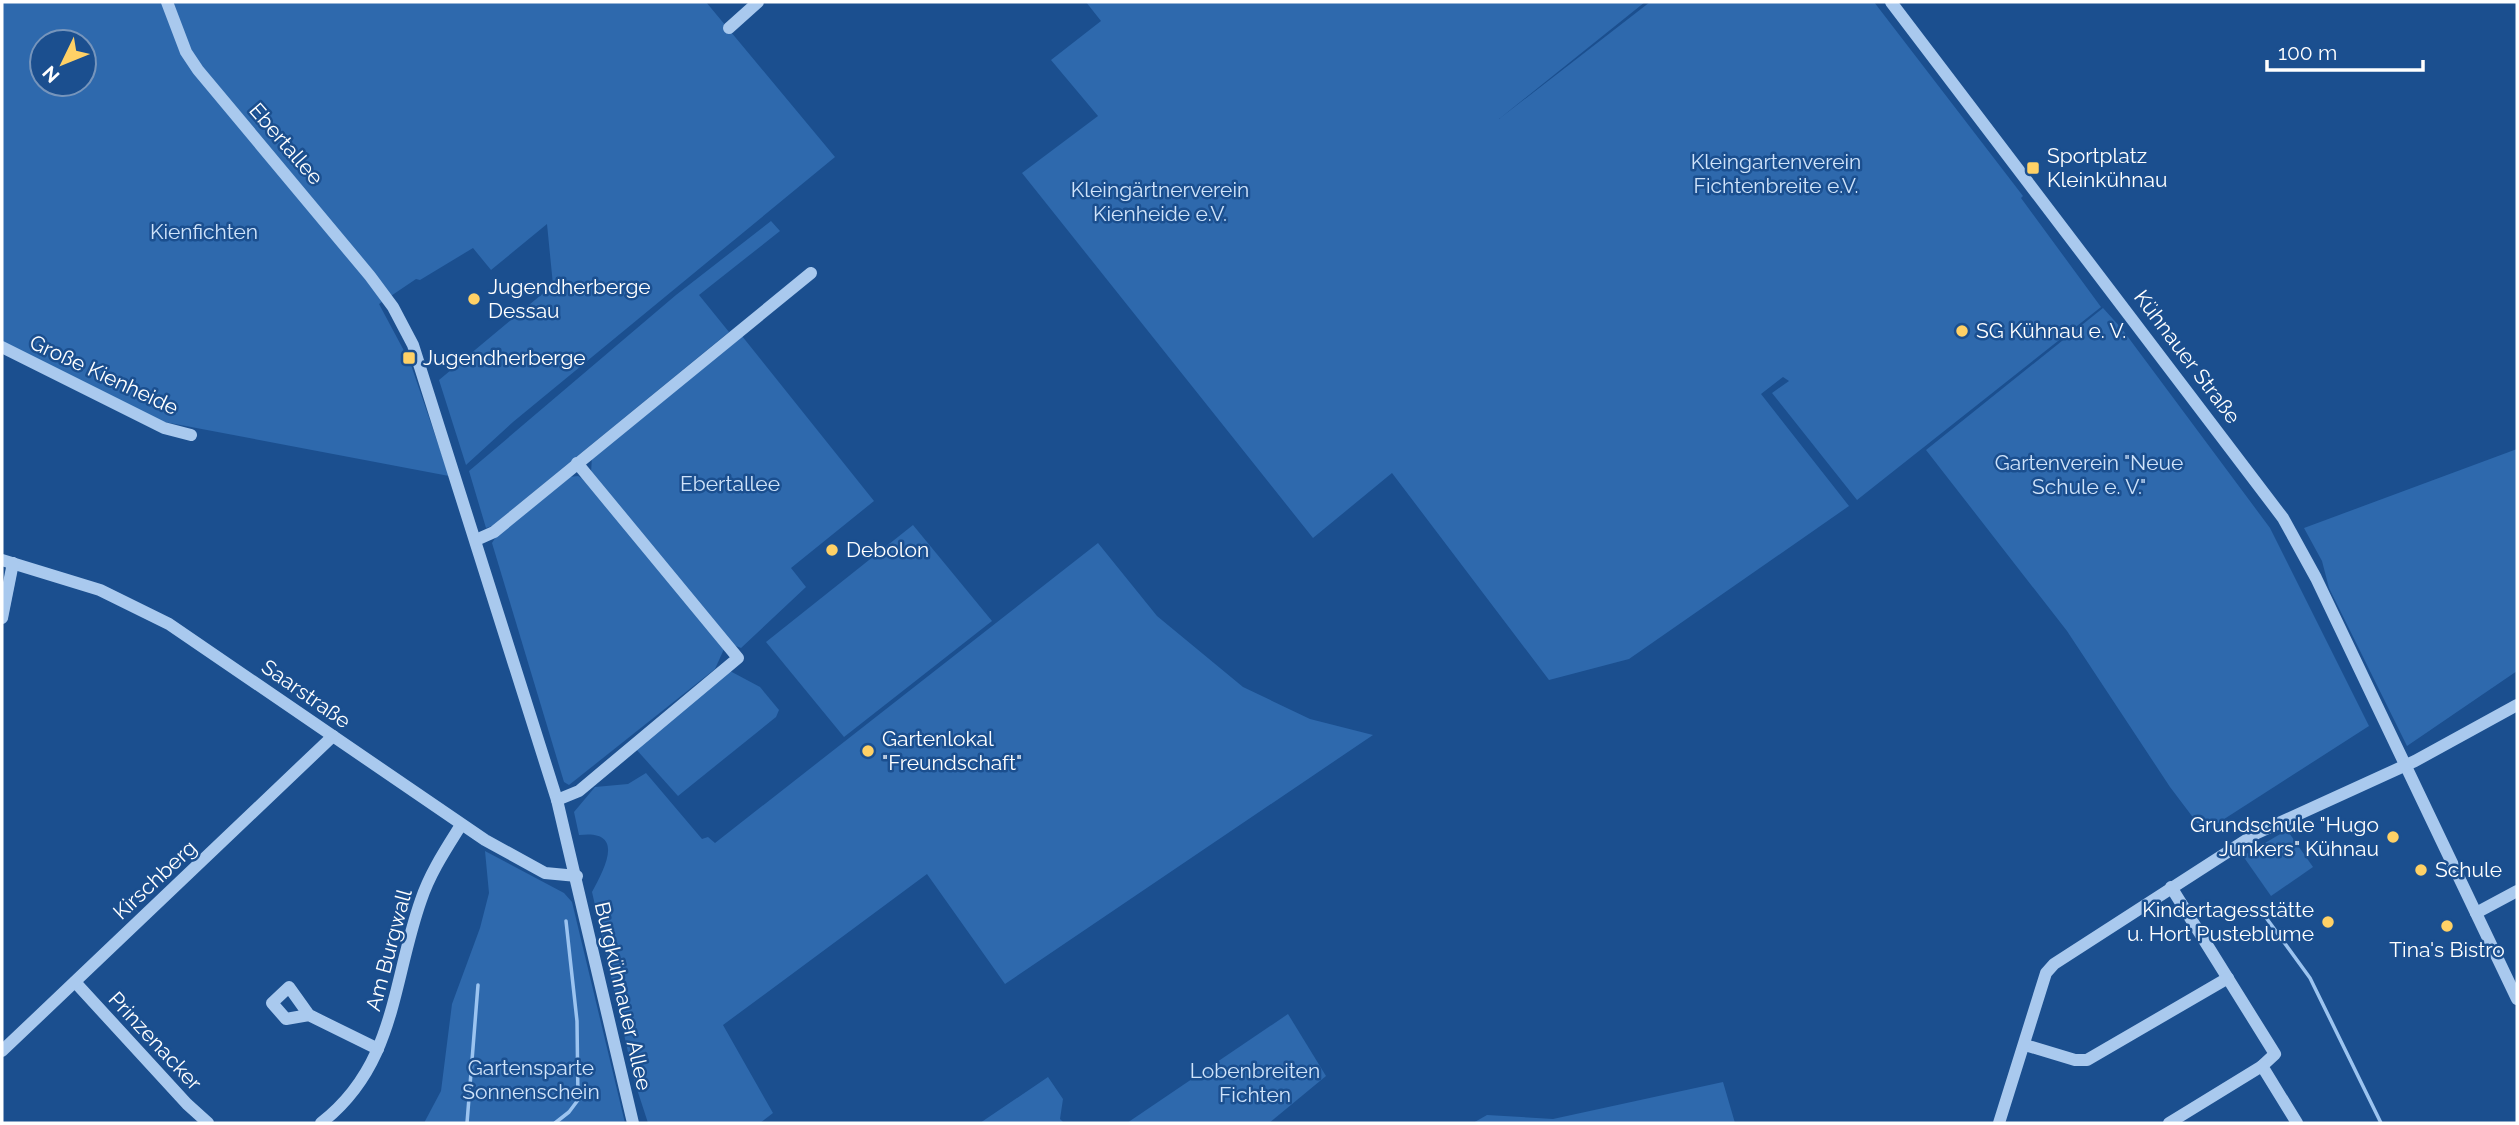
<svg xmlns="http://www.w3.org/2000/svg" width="2519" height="1125" viewBox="0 0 2519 1125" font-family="Raleway,sans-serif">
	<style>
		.green { fill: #2e69ad; fill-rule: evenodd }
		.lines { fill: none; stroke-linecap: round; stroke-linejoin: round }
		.stream { stroke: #9cc4f0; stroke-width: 3.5 }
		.minor { stroke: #a9c9ee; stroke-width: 12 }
		.poi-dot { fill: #ffd166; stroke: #1b4f8f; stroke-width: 2.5 }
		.labels { text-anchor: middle; stroke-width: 5; stroke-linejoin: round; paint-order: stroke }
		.street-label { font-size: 21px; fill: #fff; stroke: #1b4f8f }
		.poi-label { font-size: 21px; fill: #fff; stroke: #1b4f8f; text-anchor: start }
		.park-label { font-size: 21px; fill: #cfe3fa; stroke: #1b4f8f }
	</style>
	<rect width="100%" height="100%" fill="#1b4f8f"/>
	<g class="green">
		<path d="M2,2H706L835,157L513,422L466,465L439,380L553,285L547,224L491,270L473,248L420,280L416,279L379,304L410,362L449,476L154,420L2,344ZM42,42H84V84H42Z"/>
		<path d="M1086,2H1645L1499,119L1650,2H1874L2023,196L2021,198L2101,307L1857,500L1772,393L1789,381L1783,377L1761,394L1849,506L1629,659L1549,680L1392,473L1313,538L1022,173L1098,116L1051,60L1101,21Z"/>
		<path d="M771,221L780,231L699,295L729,332L492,526L486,528L469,471L676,295Z"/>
		<path d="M2103,308L2122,329L2270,528L2369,726L2204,832L2170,787L2067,631L1926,450Z"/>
		<path d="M742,336L874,501L791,568L806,587L741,648L731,644L591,473L592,456Z"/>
		<path d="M2517,449V671L2407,746L2329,588L2322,561L2304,528Z"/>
		<path d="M578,476L585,480L724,649L715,669L569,785L564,782L492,543L497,535L569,477Z"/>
		<path d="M913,525L992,621L844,737L766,642Z"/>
		<path d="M1098,543L1157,616L1243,687L1310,719L1373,735L1005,984L927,874L723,1025L773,1113L760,1123H648L635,1083L592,892C605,868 626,829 579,835L574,812L595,787L628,784L646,773L702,839L708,837L715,843Z"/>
		<path d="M730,671L760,687L779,710L776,717L678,796L635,748Z"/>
		<path d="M2287,830L2313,867L2271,896L2243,856Z"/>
		<path d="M485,851L564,893L572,902L625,1123H424L441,1091L452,1004L480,928L489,893Z"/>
		<path d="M1288,1014L1326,1076L1269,1123H1127Z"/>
		<path d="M1048,1077L1063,1099L1060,1119L1064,1123H980Z"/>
		<path d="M1723,1082L1735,1123H1473L1487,1115L1553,1119Z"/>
	</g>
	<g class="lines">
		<g class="stream">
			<path d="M2259,908L2310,978L2381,1123"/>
			<path d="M467,1123L478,985"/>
			<path d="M555,1123L569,1112L578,1100L577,1021L566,921"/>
		</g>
		<g class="minor">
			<path d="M167,2L186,52L198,70L370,276L393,307L413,345L557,800L633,1123"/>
			<path d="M1891,2L2283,518L2316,578L2517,999"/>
			<path d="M729,28L758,2"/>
			<path d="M2,347L164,428L191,435"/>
			<path d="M476,540L494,532L811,273"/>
			<path d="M2,560L100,590L169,624L485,840L545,873L577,876"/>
			<path d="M2,618L13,563"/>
			<path d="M557,800L579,791L738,658L577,463"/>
			<path d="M2171,887L2275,1054L2262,1066L2297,1123"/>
			<path d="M2476,913L2517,891"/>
			<path d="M75,982L187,1104L208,1123"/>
			<path d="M309,1015L286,1019L272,1003L289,987L309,1015L378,1049"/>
			<path d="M2025,1045L2075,1060H2087L2228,978"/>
			<path d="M2,1051L333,736"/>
			<path d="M321,1123C396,1065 392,982 421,900C430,873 446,849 461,825"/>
			<path d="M1999,1123L2046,973L2054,964L2257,833L2415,761L2517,705"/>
			<path d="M2169,1123L2262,1066"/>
		</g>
	</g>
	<g class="poi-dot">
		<rect x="2026" y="161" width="14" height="14" rx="3.5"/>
		<circle cx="474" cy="299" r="7"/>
		<circle cx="1962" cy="331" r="7"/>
		<rect x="402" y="351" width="14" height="14" rx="3.5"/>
		<circle cx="832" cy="550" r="7"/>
		<circle cx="868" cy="751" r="7"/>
		<circle cx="2393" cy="837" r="7"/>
		<circle cx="2421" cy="870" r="7"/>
		<circle cx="2328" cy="922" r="7"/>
		<circle cx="2447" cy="926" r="7"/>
	</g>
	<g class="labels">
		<g class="street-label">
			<text transform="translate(286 144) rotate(49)" y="7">Ebertallee</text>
			<text transform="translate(2187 357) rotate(53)" y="7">Kühnauer Straße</text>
			<text transform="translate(104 375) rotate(25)" y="7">Große Kienheide</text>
			<text transform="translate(306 694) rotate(35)" y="7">Saarstraße</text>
			<text transform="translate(155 880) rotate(-43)" y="7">Kirschberg</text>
			<text transform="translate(389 950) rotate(-75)" y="7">Am Burgwall</text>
			<text transform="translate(623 996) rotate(77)" y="7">Burgkühnauer Allee</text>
			<text transform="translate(155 1041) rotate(47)" y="7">Prinzenacker</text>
		</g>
		<g class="poi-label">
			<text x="2047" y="163">Sportplatz<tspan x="2047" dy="24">Kleinkühnau</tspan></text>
			<text x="488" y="294">Jugendherberge<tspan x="488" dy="24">Dessau</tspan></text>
			<text x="1976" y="338">SG Kühnau e. V.</text>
			<text x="423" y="365">Jugendherberge</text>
			<text x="846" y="557">Debolon</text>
			<text x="882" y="746">Gartenlokal<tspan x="882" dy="24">"Freundschaft"</tspan></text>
			<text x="2379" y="832" text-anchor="end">Grundschule "Hugo<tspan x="2379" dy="24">Junkers" Kühnau</tspan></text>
			<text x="2435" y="877">Schule</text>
			<text x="2314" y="917" text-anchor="end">Kindertagesstätte<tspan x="2314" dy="24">u. Hort Pusteblume</tspan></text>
			<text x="2447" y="957" text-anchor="middle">Tina's Bistro</text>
		</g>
		<g class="park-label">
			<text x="1776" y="169">Kleingartenverein<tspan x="1776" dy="24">Fichtenbreite e.V.</tspan></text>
			<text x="1160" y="197">Kleingärtnerverein<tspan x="1160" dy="24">Kienheide e.V.</tspan></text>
			<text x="204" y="239">Kienfichten</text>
			<text x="2089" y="470">Gartenverein "Neue<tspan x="2089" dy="24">Schule e. V."</tspan></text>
			<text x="730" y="491">Ebertallee</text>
			<text x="531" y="1075">Gartensparte<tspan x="531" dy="24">Sonnenschein</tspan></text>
			<text x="1255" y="1078">Lobenbreiten<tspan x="1255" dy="24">Fichten</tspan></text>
		</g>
	</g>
	<rect width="2519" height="1125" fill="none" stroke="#ffffff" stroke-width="7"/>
	<g transform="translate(63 63) rotate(227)"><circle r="33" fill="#1b4f8f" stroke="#7695bc" stroke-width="2"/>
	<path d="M0-5L12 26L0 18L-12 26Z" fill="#ffd166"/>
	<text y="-10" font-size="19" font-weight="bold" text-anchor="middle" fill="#ffffff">N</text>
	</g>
	<path d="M2267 60v10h156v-10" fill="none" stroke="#ffffff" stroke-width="3.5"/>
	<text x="2278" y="60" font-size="21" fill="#ffffff" stroke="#1b4f8f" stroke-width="5" paint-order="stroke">100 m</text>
</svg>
